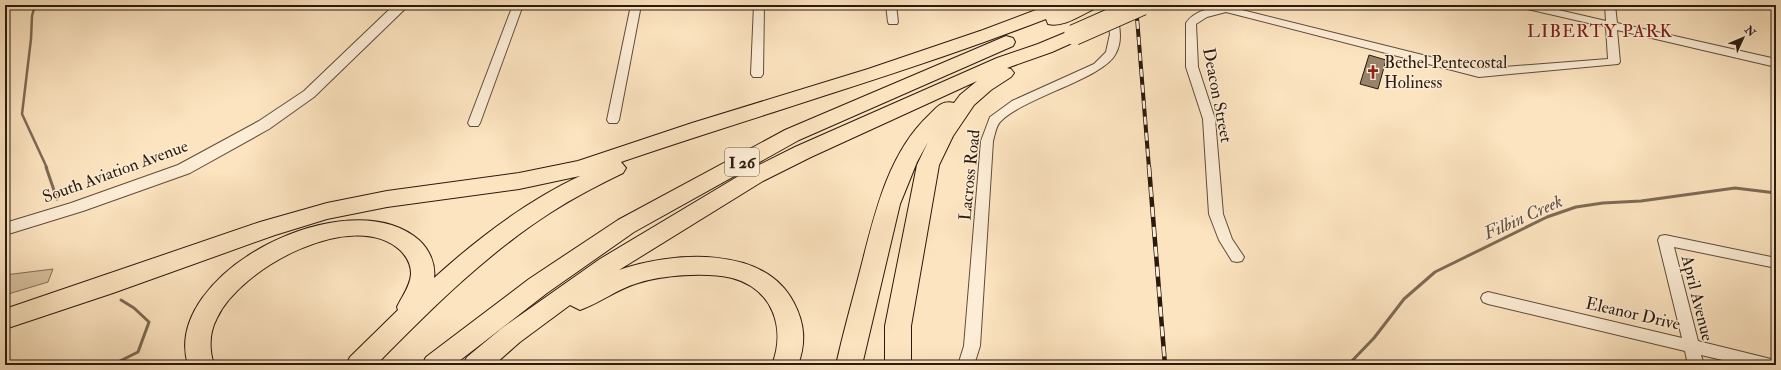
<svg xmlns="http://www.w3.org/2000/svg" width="1781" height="370" viewBox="0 0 1781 370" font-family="'IM FELL Double Pica',serif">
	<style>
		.green { fill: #d8c2a2; stroke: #816e58 }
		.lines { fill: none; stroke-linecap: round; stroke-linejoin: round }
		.stream-far1 { stroke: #7d6a54; stroke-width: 2.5 }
		.stream { stroke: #7d6a54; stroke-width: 3 }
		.building { fill: #97836a; stroke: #2a1a0d }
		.minor-casing { stroke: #5e4c3a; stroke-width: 2 }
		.tertiary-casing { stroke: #5e4c3a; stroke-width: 2 }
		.motorway-casing { stroke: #2a1a0d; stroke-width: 2 }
		.minor { fill: #fdedd6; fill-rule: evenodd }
		.tertiary { fill: #fdedd6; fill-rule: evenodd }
		.motorway { fill: #fce4c0; fill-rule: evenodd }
		.rail-far1-casing { stroke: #2a1a0d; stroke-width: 4 }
		.rail-casing { stroke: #2a1a0d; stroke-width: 4.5 }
		.rail-far1 { stroke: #fdedd6; stroke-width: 2.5; stroke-dasharray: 8; stroke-linecap: butt }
		.rail { stroke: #fdedd6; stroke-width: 3; stroke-dasharray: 10; stroke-linecap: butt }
		.motorway-bridge-casing { stroke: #2a1a0d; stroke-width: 22; stroke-linecap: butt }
		.motorway-bridge { stroke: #fce4c0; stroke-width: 20 }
		.labels { text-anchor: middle; stroke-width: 3; stroke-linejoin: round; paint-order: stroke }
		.shield { fill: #fdedd6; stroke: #695949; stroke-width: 1 }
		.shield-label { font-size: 16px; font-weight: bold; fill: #2a1a0d }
		.poi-label { font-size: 17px; fill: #2a1a0d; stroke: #fdedd6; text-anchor: start }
		.street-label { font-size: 17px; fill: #2a1a0d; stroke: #fdedd6 }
		.neighbourhood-label { font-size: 18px; letter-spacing: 1px; fill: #7a1f14; stroke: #fdedd6 }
		.water-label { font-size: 18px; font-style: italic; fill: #624f3c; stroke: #fdedd6 }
	</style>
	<rect width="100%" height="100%" fill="#fce4c0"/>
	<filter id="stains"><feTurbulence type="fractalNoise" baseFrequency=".005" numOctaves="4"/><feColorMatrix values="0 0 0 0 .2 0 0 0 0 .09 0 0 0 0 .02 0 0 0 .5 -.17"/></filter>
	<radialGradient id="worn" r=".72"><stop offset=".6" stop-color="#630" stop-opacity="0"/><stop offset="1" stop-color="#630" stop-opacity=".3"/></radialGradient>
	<path class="green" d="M53,269L48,282L5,295V275Z"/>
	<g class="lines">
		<path class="stream-far1" d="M35,5L32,16L31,39L22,114L47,168"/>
		<g class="stream">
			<path d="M46,167L57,199"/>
			<path d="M112,365L138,352L149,322L134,308L121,300"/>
			<path d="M1348,365L1374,338L1404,299L1435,272L1547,217L1576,207L1603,203L1641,201L1735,188L1776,193"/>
		</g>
	</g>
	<path class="building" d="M1369,55L1386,60L1378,89L1360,84Z"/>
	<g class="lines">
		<defs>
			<g id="minor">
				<path d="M513,5H523L480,123L478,126H470L468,123Z"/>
				<path d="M631,5H641L619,120L617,123H609L607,120Z"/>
				<path d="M754,5H764L763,74L761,77H753L751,74Z"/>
				<path d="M886,5H896L898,22L897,24H889L888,22Z"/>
				<path d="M1105,5H1115C1118,21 1124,38 1116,53C1105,78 1025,97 1001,121C996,125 995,135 993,141L980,346L974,365H958L964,346L981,141L990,117L1012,101L1094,64L1106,52L1110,34Z"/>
				<path d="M1518,5H1537L1606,21L1605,5H1615L1617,23L1776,59V67L1617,30L1620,62L1618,64L1479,77L1226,12L1207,17L1196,24L1198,67L1215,119L1223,214L1232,239L1244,257L1242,261L1237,262L1232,261L1219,240L1209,214L1203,119L1186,67V23C1195,10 1211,8 1226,6L1479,69L1608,59L1606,27L1519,7Z"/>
				<path d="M1665,235L1776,258V268L1674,247L1698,341L1771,359L1776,360V365H1744L1701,355L1704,365H1688L1685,351L1488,304L1483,302L1481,298L1483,294L1488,292L1682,338L1658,240L1660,236Z"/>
			</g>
			<path id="tertiary" d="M394,5H409L314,97L269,129L190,173L83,211L5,235V223L71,203L178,165L259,121L304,91Z"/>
			<g id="motorway">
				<path d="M1049,5H1097L1094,9C1081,15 1063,28 1048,24L1046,19C906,73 762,114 621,162L626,168L623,173C598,185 573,198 550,213C485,255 430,310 376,365H346L350,357L398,310L397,307C402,296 410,287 411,274C411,264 407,257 400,250C353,207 240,268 217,318C209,333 209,349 214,365H188C160,273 349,178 419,240C429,249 436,264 434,278C478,238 527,201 580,176L519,189L387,207L327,219L275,235L113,293L5,329V309L260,222L327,203L387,191L519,173L578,161L692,123L868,69L983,30Z"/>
				<path d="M1074,29L1081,31L1083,35L1081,39L1052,52L1007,68L1011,69L1014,73L1011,77L991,90L974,105L953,136L939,165L911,326V365H885V326L917,165L928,142L917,162L900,204L862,365H836C843,333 852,302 860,271C874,217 887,154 929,115C937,107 942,100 954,103L960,95L977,81L811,157L763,181L619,270C671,252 764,244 794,303C805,324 806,343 798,365H772C786,328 773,289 732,278C706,272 663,275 638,283C617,289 600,303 580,310L570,305L520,342L494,365H463L467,357L502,328L600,259L747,171L795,147L997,58L1038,44Z"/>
				<path d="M1006,36L1013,38L1015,42L1013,46L799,140L634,232L547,293L454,365H422L426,357L529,279L618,220L785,130Z"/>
			</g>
		</defs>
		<use href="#minor" class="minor-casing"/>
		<use href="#tertiary" class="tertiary-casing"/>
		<use href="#motorway" class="motorway-casing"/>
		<use href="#minor" class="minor"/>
		<use href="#tertiary" class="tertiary"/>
		<use href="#motorway" class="motorway"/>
		<defs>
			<path id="rail-far1" d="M1136,5L1149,168"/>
			<path id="rail" d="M1149,167L1165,365"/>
		</defs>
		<use href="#rail-far1" class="rail-far1-casing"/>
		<use href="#rail" class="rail-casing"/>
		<use href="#rail-far1" class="rail-far1"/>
		<use href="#rail" class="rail"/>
		<defs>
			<path id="motorway-bridge" d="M1074,35L1142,5"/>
		</defs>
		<use href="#motorway-bridge" class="motorway-bridge-casing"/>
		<use href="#motorway-bridge" class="motorway-bridge"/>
	</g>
	<defs>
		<symbol id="church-bare" viewBox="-9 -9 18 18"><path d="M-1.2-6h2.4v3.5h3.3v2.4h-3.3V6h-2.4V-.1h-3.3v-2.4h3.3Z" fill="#8f2418" stroke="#fdedd6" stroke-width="2.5" paint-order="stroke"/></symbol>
	</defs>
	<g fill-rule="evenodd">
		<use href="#church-bare" x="1363" y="62" width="20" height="20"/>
	</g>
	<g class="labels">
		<rect class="shield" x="725" y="148" width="34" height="28" rx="3"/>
		<g class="shield-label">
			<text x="742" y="168">I 26</text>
		</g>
		<g class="poi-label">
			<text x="1384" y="68">Bethel Pentecostal<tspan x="1384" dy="20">Holiness</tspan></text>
		</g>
		<g class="street-label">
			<text transform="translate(1218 95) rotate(79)" y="6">Deacon Street</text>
			<text transform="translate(115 171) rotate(-20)" y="6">South Aviation Avenue</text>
			<text transform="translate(969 175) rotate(-84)" y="6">Lacross Road</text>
			<text transform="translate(1698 298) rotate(76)" y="6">April Avenue</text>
			<text transform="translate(1633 313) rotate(13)" y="6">Eleanor Drive</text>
		</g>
		<g class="neighbourhood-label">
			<text x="1600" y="37">LIBERTY PARK</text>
		</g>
		<g class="water-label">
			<text transform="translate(1523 217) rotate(-24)" y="6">Filbin Creek</text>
		</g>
	</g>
	<rect width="1781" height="370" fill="none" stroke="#fce4c0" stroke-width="20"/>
	<rect x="6" y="6" width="1769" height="358" fill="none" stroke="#2a1a0d" stroke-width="2"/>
	<rect x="10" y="10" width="1761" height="350" fill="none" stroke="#2a1a0d"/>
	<g transform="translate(1743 38) rotate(46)" stroke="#fdedd6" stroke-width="3" paint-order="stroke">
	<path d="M0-3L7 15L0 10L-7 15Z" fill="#2a1a0d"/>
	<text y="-6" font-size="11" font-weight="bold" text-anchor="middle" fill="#2a1a0d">N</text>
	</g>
	<rect width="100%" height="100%" filter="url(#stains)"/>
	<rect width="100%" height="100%" fill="url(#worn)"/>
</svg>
